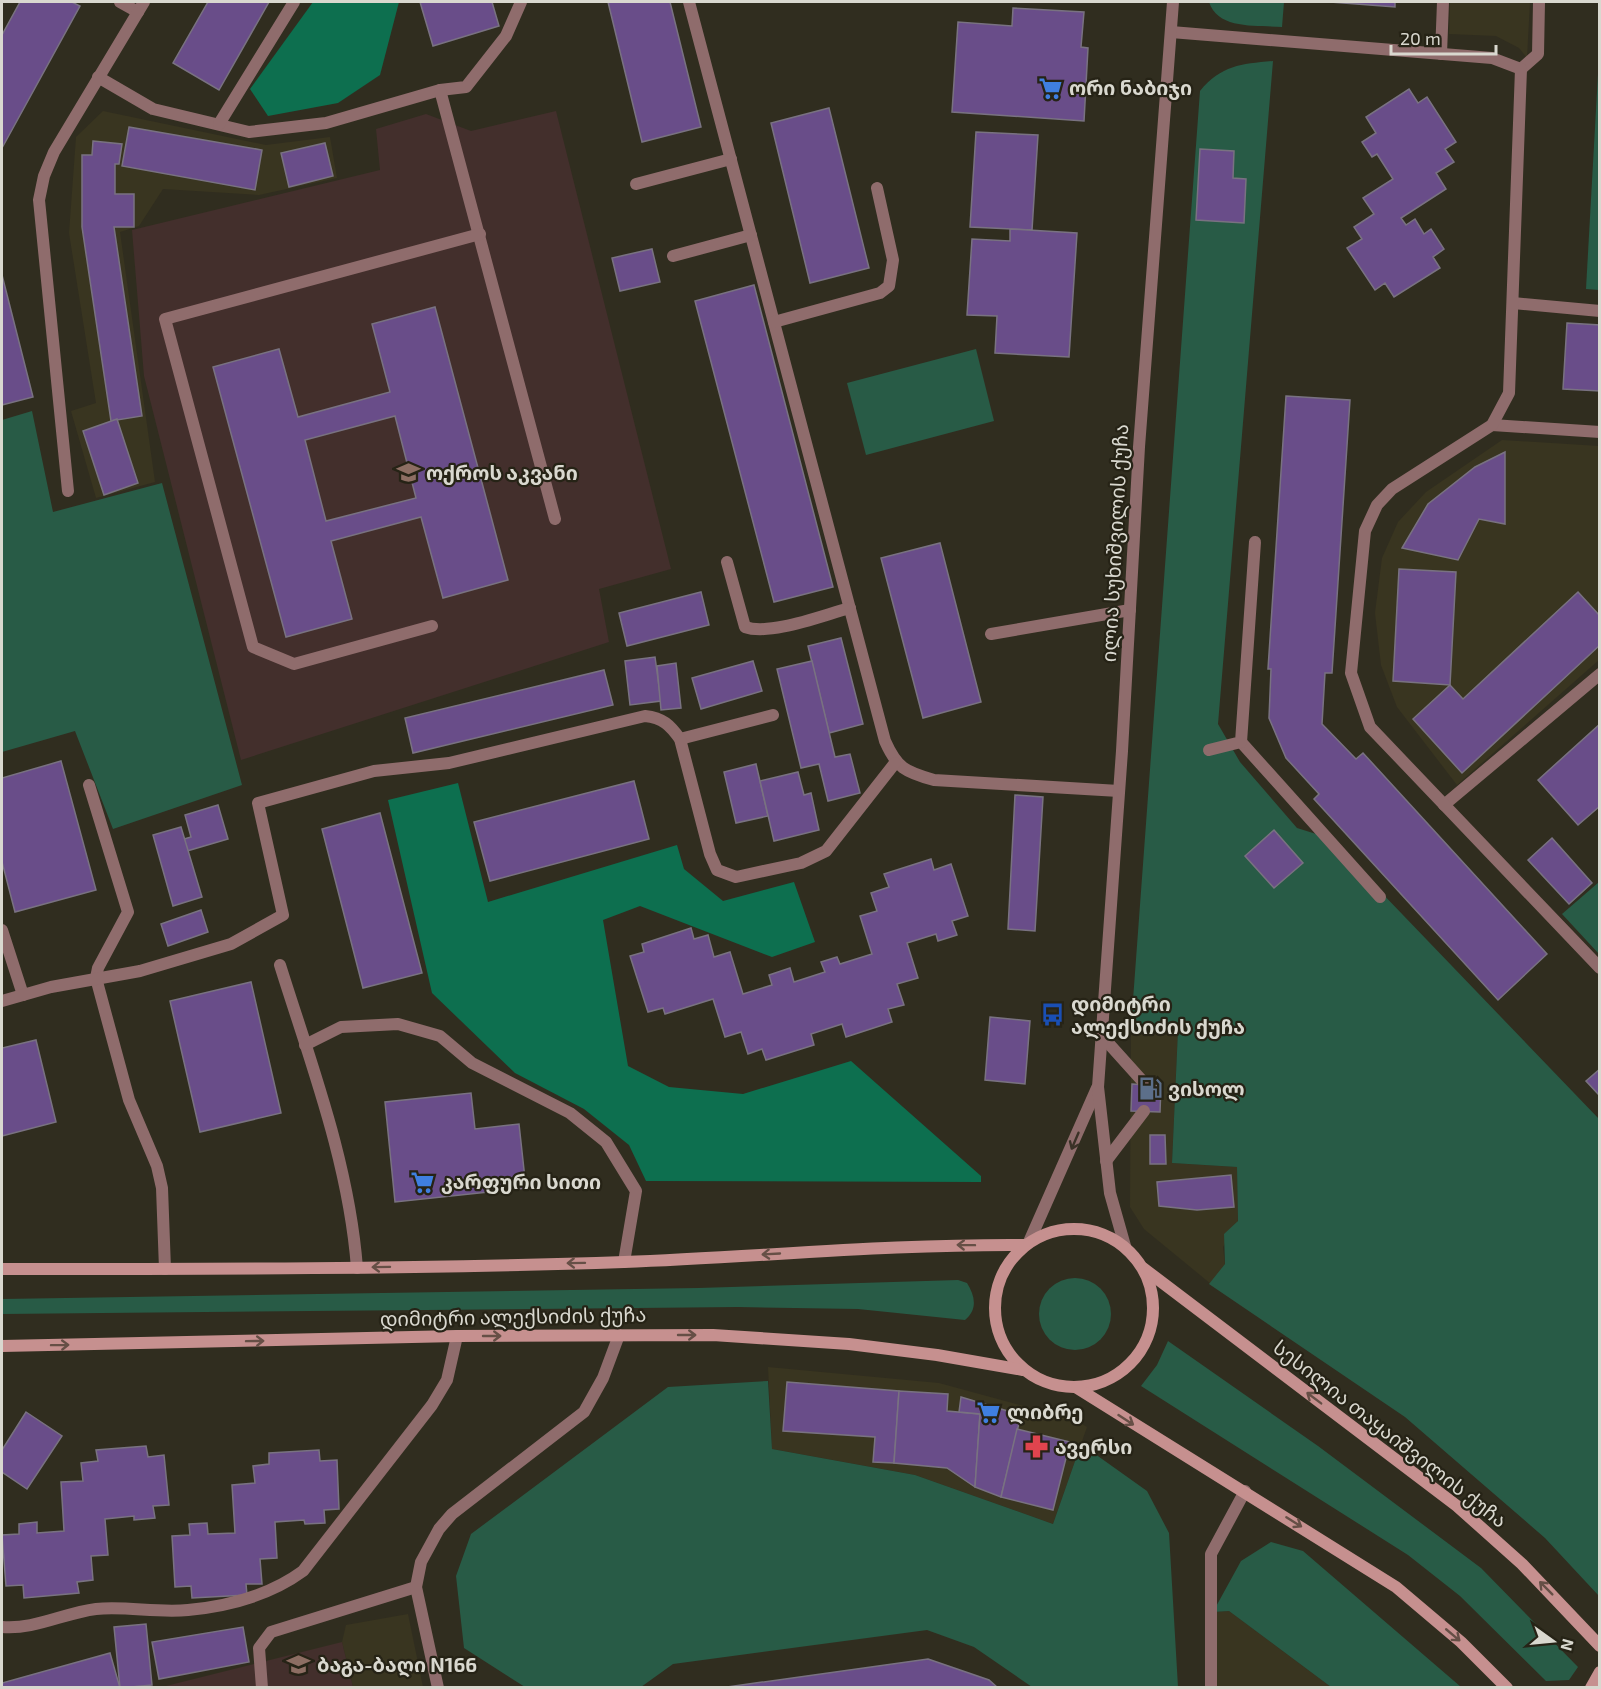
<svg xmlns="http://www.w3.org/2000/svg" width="1601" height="1689" viewBox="0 0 1601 1689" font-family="'Exo 2','Noto Sans Georgian',sans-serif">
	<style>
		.built { fill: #393520 }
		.education { fill: #432f2c }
		.green { fill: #285b46 }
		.forest { fill: #0d6f4f }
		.building { fill: #694d89; stroke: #797281; stroke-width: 1.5; fill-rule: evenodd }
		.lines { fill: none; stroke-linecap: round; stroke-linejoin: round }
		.service { stroke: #8f6c6c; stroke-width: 12 }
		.minor { stroke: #8f6c6c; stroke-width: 12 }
		.tertiary { stroke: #8f6c6c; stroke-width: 12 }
		.secondary { stroke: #c6908f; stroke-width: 12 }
		.oneway { stroke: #3b3227 }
		.oneway2 { stroke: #664f46 }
		.labels { text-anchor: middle; stroke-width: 4.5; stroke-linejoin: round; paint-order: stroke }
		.poi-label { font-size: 20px; font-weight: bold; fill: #d9d8cf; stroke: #262316; text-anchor: start }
		.street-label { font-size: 20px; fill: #d9d8cf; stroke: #262316 }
	</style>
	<rect width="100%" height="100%" fill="#302d1f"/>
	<g class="built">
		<path d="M1450,2H1530L1527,58L1519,48L1496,36L1449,34Z"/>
		<path d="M103,111L266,145L330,137L337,178L259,195L163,189L139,226L120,232L155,482L96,498L71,411L96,403L69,233L76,137Z"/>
		<path d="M1502,440L1599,446V660L1457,785L1397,707L1381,665L1375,613L1382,558L1398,522L1426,492Z"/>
		<path d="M1131,1027L1178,1029L1172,1163L1237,1167L1238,1221L1223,1247L1225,1264L1211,1284L1144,1229L1130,1207Z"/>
		<path d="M768,1367L939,1383L1075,1420L1087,1427L1053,1524L915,1475L772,1449Z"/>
		<path d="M1229,1611L1331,1687H1217L1213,1612Z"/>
		<path d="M408,1614L423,1687H353L342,1642L346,1625Z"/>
	</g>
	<g class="education">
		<path d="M556,111L671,569L599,589L609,642L241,760L144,376L132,230L380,170L376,129L426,114L471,131Z"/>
		<path d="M342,1642L353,1687L158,1688Z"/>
	</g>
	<g class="green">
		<path d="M1209,2H1284L1282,27C1257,25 1218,30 1209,2Z"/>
		<path d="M1599,56V290L1586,289Z"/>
		<path d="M1273,61L1218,724L1240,762L1297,828L1329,838L1599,1119V1596L1545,1538L1405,1417L1209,1284L1225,1264L1224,1234L1238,1221L1237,1167L1172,1163L1178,1030L1131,1027L1200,91C1222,65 1241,64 1273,61Z"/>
		<path d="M976,349L994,421L866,455L847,383Z"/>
		<path d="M32,411L53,512L162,483L242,785L113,829L75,731L2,752V420Z"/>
		<path d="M1599,882V954L1562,914Z"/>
		<circle cx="1075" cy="1314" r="36"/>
		<path d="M958,1280L967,1283C975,1296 978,1309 965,1320L858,1309L738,1307L2,1314V1299L698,1288Z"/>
		<path d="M1168,1341L1318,1446L1481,1568L1578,1667L1569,1680L1546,1681L1460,1596L1408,1555L1141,1386L1157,1365Z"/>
		<path d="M768,1381L772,1449L915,1475L1053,1524L1081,1444L1147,1491L1169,1533L1178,1687H1032L974,1647L927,1630L673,1664L641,1687H525L464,1648L456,1576L471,1534L668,1387Z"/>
		<path d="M1271,1542L1303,1551L1461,1687H1331L1229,1611L1213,1612L1241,1561Z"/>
	</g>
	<g class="forest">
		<path d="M313,2H399L380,75L338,103L268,116L250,89Z"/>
		<path d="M458,783L488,902L677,845L684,869L723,901L794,882L815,942L772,957L640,906L603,920L628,1066L669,1087L743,1094L851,1061L981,1176V1182L646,1181L629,1145L584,1109L515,1073L432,993L388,800Z"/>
	</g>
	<g class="building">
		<path d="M20,2H72L80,6L2,148V35Z"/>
		<path d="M208,2H269L219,90L173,63Z"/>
		<path d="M420,2H492L499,26L433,46Z"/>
		<path d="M608,2H670L701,127L642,142Z"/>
		<path d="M1330,2H1395V7Z"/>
		<path d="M1013,8L1084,12L1081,47L1088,48L1084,121L952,112L958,22L1012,26Z"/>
		<path d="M1409,89L1418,103L1427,97L1456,142L1445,149L1454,162L1436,173L1446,189L1401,218L1406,225L1415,219L1424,234L1431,229L1444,249L1433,257L1440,268L1394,297L1385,283L1375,290L1347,248L1362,239L1354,227L1374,214L1363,198L1393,179L1377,154L1372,157L1362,142L1376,133L1366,117Z"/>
		<path d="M829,108L869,268L810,283L771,123Z"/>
		<path d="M129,127L262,150L255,190L122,166Z"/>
		<path d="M976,132L1038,135L1032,230L970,227Z"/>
		<path d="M93,141L122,144L119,164H115V194H134V227H114L142,416L111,421L82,227V155H92Z"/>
		<path d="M325,143L333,176L289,187L281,153Z"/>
		<path d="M1200,149L1234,151L1233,178L1246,179L1244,223L1196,220Z"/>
		<path d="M1010,229L1077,233L1069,357L995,353L997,316L967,315L972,239L1010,241Z"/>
		<path d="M652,249L660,282L620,291L612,258Z"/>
		<path d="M2,275L33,397L2,405Z"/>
		<path d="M754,285L833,587L774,602L695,301Z"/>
		<path d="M435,307L508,580L443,598L421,517L331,541L352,619L286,637L213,367L279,349L298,417L390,392L372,324ZM395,416L416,498L326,521L305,440Z"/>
		<path d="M1567,323L1600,325V391L1563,389Z"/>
		<path d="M1286,396L1350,400L1332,673H1325L1322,724L1356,759L1363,753L1547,954L1498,1000L1314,799L1319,794L1286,758L1269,718L1271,669H1268Z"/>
		<path d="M117,419L138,483L104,495L83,431Z"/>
		<path d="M1505,452V524L1479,519L1458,560L1402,548L1428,504L1475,467Z"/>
		<path d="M940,543L981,702L923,718L881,558Z"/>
		<path d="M1399,569L1456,572L1450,685L1393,681Z"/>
		<path d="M701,592L709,625L627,646L619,613Z"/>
		<path d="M1578,592L1600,616V645L1462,773L1413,719L1450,685L1463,699Z"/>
		<path d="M841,638L863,724L829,733L808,646Z"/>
		<path d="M655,657L661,701L630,705L625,661Z"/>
		<path d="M753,661L762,691L701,709L692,678Z"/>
		<path d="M812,661L835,757L850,754L860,793L828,801L819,764L801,768L777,669Z"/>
		<path d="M676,663L681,708L661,710L657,666Z"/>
		<path d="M604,670L613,705L413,753L405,718Z"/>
		<path d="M1600,724V806L1578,825L1538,780Z"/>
		<path d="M61,761L96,890L15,912L2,862V778Z"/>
		<path d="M756,764L768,816L736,823L724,772Z"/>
		<path d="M798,772L804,795L811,793L819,830L774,841L760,781Z"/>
		<path d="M634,781L649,839L490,881L474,822Z"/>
		<path d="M1015,795L1043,797L1035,931L1008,929Z"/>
		<path d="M218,805L228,839L187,851L184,839L191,837L185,815Z"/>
		<path d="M380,813L422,973L363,988L322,829Z"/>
		<path d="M181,827L202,897L173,906L153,835Z"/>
		<path d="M1274,830L1303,863L1274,888L1245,856Z"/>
		<path d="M1552,838L1592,883L1569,904L1528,860Z"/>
		<path d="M931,859L934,870L951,864L968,916L952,921L957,935L938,941L936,934L907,943L918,978L897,984L904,1005L888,1009L892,1022L846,1037L842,1024L811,1034L814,1045L766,1060L762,1049L748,1054L741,1032L725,1037L713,999L665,1014L663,1008L648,1012L630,956L644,952L642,944L691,928L694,939L708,935L714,957L730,952L743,994L772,985L769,975L790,968L794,982L825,972L821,962L837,957L840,964L872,954L860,916L877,911L871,893L889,887L884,874Z"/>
		<path d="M201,910L208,932L168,946L161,924Z"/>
		<path d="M251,982L281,1113L200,1132L170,1001Z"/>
		<path d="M990,1017L1030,1021L1025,1084L985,1080Z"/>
		<path d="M36,1040L56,1122L2,1136V1048Z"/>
		<path d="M1600,1069V1096L1586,1081Z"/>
		<path d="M1132,1084L1161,1086L1160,1112L1131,1111Z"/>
		<path d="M471,1093L475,1129L519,1124L526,1188L395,1202L385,1102Z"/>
		<path d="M1150,1135H1165L1166,1164H1150Z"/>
		<path d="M1231,1175L1234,1207L1197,1210L1159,1206L1157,1182Z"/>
		<path d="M787,1382L899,1391L894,1463L873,1462L875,1437L783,1431Z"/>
		<path d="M899,1391L948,1394L947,1411L980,1414L975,1487L947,1468L894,1463Z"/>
		<path d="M961,1397L1021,1415L1001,1497L975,1487L980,1414L959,1412Z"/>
		<path d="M26,1412L62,1436L27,1489L2,1472V1450Z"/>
		<path d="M1017,1429L1070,1442L1053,1510L1001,1497Z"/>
		<path d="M146,1446L148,1457L164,1455L169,1505L153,1506L155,1518L134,1520V1516L105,1519L108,1555L91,1556L93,1580L77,1582L79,1593L24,1598L23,1585L6,1586L2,1535L19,1534V1524L37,1522V1533L64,1531L61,1482L83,1481L81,1463L98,1461L96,1450Z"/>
		<path d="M319,1450L320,1461L337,1460L339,1509L324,1510L325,1523L305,1524L304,1520L275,1522L277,1558L260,1559L262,1584H246L247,1595L192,1598L191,1586L175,1587L172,1536L190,1535L189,1524L207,1523L208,1534L235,1533L232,1485L255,1483L253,1466L269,1464V1453Z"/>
		<path d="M146,1624L152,1685L120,1688L114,1627Z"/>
		<path d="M243,1627L249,1662L159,1679L152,1642Z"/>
		<path d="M110,1653L120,1688H2V1683Z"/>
		<path d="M928,1659L989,1680L998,1688H720Z"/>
	</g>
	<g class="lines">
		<g class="service">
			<path d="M120,2L138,12"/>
			<path d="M689,2L885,741C897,768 905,772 934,780L1119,791"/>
			<path d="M1441,54L1443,2"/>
			<path d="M1521,69L1538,54L1539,2"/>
			<path d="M98,77L153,109L249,132L326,123L440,90L466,87L506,36L521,2"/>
			<path d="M440,90L555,519"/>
			<path d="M219,124L294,2"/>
			<path d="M636,184L731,159"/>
			<path d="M673,256L751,235"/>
			<path d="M1513,303L1600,311"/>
			<path d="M774,322L880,293L889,286L893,260L877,188"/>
			<path d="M1492,425L1600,432"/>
			<path d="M68,491L39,200L44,176L54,152L144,2"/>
			<path d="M727,562L745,627C770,636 823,615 850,608"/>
			<path d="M432,626L294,664L253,647L165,319L480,234"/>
			<path d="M991,634L1130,610"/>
			<path d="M680,739L773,715"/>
			<path d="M1241,742L1380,897"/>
			<path d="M1209,750L1241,742L1255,542"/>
			<path d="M89,785L128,912L98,968L96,978L129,1100L157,1166L162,1188L165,1269"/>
			<path d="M1444,805L1600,674"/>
			<path d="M2,930L23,995"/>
			<path d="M280,965C311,1064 349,1163 357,1268"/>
			<path d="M2,1001L51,987L140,971L231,944L283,915L258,803L374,771L449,763L645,716C663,718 670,725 680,739L710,854L717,870L736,877L801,863L826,851L895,763"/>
			<path d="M1101,1035L1146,1085"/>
			<path d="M305,1045L341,1027L398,1024L440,1036L472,1063L570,1113L606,1142L636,1191L624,1262"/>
			<path d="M1106,1161L1144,1111"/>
			<path d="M2,1627C34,1630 64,1613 96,1609C126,1606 157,1613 188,1610C229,1606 269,1596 303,1571L432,1405L447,1380L457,1336"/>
			<path d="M262,1688L259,1648L271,1632L416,1587"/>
			<path d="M438,1688L416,1587L421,1562L439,1529L452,1514L584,1412L603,1378L619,1335"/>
		</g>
		<g class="minor">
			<path d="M1171,32L1492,58L1521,69L1509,393L1492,425L1392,489L1377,505L1365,531L1351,673L1370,727L1600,968"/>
			<path d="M1211,1688V1554L1245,1491"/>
		</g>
		<g class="tertiary">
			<path d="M1029,1242L1097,1088"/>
			<path d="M1125,1246L1110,1193L1098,1087L1122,751L1139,447L1173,2"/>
		</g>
		<g class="secondary">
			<circle cx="1074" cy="1308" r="79"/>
			<path d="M1143,1268L1457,1506L1522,1564L1600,1646"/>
			<path d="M2,1269C209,1269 416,1269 624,1262C757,1257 891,1244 1024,1245"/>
			<path d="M2,1346L457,1336L713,1335L849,1344L937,1355L1023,1370"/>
			<path d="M1077,1388L1396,1587L1461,1642L1507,1688"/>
			<path d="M1591,1688L1600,1672"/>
		</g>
	</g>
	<defs><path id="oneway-shaft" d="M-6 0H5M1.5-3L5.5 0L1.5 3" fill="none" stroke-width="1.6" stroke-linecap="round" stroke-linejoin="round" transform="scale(1.5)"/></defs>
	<use class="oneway" href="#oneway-shaft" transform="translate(1075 1141) rotate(113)"/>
	<g class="oneway2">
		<use href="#oneway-shaft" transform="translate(966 1245) rotate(-179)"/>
		<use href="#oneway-shaft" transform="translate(771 1254) rotate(177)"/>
		<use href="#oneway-shaft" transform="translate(576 1263) rotate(179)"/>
		<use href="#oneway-shaft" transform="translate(381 1267) rotate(179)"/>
		<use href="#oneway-shaft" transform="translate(687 1335)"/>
		<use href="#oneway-shaft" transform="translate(492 1336)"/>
		<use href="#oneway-shaft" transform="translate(255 1341) rotate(-1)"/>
		<use href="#oneway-shaft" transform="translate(60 1345) rotate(-1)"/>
		<use href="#oneway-shaft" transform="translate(1314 1398) rotate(-143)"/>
		<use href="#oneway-shaft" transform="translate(1126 1420) rotate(33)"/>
		<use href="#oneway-shaft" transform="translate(1294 1522) rotate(32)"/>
		<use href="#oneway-shaft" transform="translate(1546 1588) rotate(-135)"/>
		<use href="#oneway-shaft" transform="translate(1453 1635) rotate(40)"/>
	</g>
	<defs>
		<symbol id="supermarket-bare" viewBox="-9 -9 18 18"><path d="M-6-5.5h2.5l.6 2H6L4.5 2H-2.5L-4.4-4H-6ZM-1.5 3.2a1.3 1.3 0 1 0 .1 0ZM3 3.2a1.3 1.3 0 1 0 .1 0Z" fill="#3f7fe0" stroke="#262316" stroke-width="2.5" paint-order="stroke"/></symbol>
		<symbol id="school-bare" viewBox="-9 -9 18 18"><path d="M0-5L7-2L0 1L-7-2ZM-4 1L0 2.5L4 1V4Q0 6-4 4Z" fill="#8d6e63" stroke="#262316" stroke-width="2.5" paint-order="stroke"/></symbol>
		<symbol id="bus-bare" viewBox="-9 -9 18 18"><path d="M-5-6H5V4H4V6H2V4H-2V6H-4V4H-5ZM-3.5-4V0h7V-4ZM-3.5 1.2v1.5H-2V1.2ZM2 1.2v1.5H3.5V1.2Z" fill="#1a4fb4" stroke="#262316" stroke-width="2.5" paint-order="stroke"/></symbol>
		<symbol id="fuel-bare" viewBox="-9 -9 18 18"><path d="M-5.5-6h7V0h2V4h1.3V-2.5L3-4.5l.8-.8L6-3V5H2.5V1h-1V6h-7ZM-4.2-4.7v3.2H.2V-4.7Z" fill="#5c6f8a" stroke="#262316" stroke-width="2.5" paint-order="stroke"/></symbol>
		<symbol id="pharmacy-bare" viewBox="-9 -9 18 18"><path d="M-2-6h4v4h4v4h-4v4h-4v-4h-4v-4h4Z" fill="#e0444e" stroke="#262316" stroke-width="2.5" paint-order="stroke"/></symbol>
	</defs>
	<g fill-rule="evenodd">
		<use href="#supermarket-bare" x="1034" y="72" width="33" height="33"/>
		<use href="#school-bare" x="392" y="456" width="33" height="33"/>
		<use href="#bus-bare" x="1036" y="998" width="33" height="33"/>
		<use href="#fuel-bare" x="1134" y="1072" width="33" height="33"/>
		<use href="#supermarket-bare" x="406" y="1166" width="33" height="33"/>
		<use href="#supermarket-bare" x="972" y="1396" width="33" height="33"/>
		<use href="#pharmacy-bare" x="1020" y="1430" width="33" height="33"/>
		<use href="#school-bare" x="282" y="1648" width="33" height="33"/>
	</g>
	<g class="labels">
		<g class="poi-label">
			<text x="1069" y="95">ორი ნაბიჯი</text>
			<text x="426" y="480">ოქროს აკვანი</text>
			<text x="1071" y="1011">დიმიტრი<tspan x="1071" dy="23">ალექსიძის ქუჩა</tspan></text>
			<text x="1168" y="1096">ვისოლ</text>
			<text x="441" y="1189">კარფური სითი</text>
			<text x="1007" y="1419">ლიბრე</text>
			<text x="1055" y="1454">ავერსი</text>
			<text x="317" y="1672">ბაგა-ბაღი N166</text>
		</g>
		<g class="street-label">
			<text transform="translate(1115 543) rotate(-87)" y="7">ილია სუხიშვილის ქუჩა</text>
			<text transform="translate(513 1317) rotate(-1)" y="7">დიმიტრი ალექსიძის ქუჩა</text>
			<text transform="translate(1390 1434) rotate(38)" y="7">სესილია თაყაიშვილის ქუჩა</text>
		</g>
	</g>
	<rect width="1601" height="1689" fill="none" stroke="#d9d8cf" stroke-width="6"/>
	<g transform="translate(1553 1641) rotate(105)" stroke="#262316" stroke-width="4.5" paint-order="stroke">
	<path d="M0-4.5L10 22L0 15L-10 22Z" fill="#d9d8cf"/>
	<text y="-9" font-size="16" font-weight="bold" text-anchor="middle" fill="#d9d8cf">N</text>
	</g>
	<path d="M1391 45v9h105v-9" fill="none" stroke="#d9d8cf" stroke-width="3"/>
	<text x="1400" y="45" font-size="18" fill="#d9d8cf" stroke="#262316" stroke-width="4.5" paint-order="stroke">20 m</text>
</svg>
